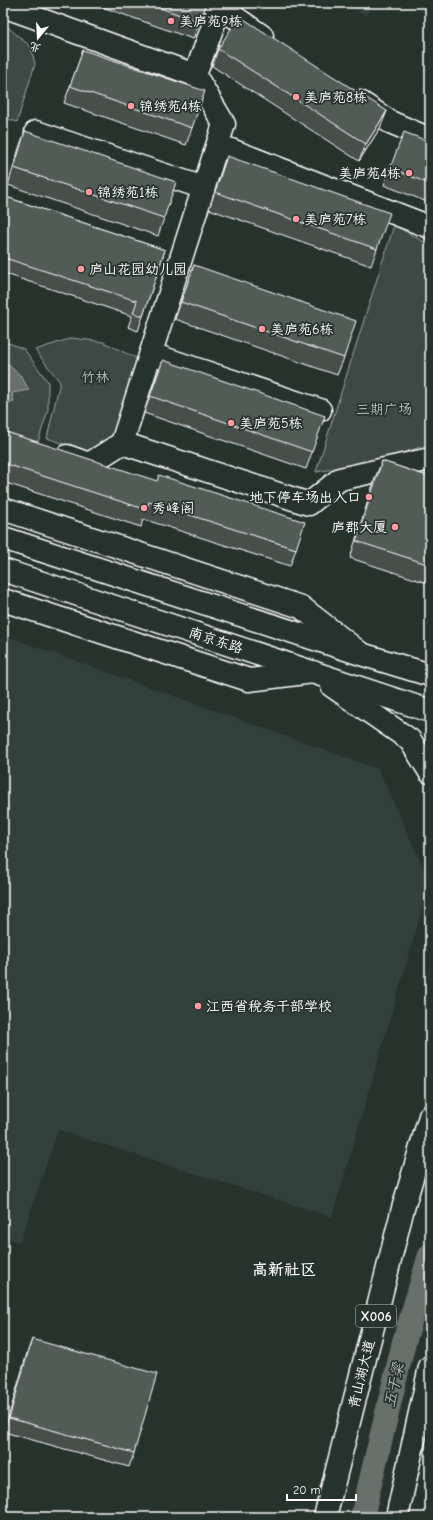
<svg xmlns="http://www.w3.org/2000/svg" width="433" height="1520" viewBox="0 0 433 1520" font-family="'Comic Neue','LXGW WenKai TC',sans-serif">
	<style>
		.built { fill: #333f3a }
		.green { fill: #3e4944; stroke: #9ea4a2 }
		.water { fill: #67706c; stroke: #a4a9a7 }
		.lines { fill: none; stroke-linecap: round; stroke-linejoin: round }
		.canal { stroke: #67706c; stroke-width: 24 }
		.minor-casing { stroke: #fff; stroke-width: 25 }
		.major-casing { stroke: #fff; stroke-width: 25 }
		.minor { stroke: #26332d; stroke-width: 22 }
		.major { stroke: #26332d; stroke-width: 22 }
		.wall { fill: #464f4b; stroke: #fff }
		.shaded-wall { fill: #39403d; stroke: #fff }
		.building { fill: #515c57; stroke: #fff }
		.poi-dot { fill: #ff9aa2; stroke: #26332d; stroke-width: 1.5 }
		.labels { text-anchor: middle; stroke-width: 3.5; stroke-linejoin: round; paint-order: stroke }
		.shield { fill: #26332d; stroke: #bec2c0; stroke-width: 1 }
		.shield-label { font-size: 13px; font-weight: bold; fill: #fff }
		.poi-label { font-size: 14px; fill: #fff; stroke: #26332d; text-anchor: start }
		.park-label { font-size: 14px; fill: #bbbfbe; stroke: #26332d }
		.street-label { font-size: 14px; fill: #fff; stroke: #26332d }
		.water-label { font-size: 15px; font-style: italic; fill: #b3b8b6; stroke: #26332d }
		.quarter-label { font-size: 16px; font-weight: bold; fill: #fff; stroke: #26332d }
	</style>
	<rect width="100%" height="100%" fill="#26332d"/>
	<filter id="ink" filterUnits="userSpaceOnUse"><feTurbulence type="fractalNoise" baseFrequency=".025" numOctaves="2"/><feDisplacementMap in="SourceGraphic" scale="8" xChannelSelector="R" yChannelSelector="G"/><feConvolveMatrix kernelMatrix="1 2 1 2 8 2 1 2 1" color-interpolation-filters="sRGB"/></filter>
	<g filter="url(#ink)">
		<g class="built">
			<path d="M344,3H371L367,16Z"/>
			<path d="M3,635L378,769L430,882L332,1217L58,1130L20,1242L3,1237Z"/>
		</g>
		<g class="green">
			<path d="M3,23L31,47L35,64L17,122L3,117Z"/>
			<path d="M394,225L430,245V444L378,461L316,472Z"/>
			<path d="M72,338L103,342L138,359L112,439L89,453L47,438L60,382L35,350Z"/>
			<path d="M3,341L24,349L48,382V410L38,442L3,431Z"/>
		</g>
		<path class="water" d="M3,360L21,376L29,390L12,393L14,402L3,403Z"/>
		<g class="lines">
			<path class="canal" d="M362,1517L404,1342L430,1255"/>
			<defs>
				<g id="minor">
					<path d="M3,6L195,75L224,124L122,443L89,464L67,456"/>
					<path d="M220,7L262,36"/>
					<path d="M195,75L220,7L213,3"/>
					<path d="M360,102L390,122L430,139"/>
					<path d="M36,132L204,188"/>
					<path d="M218,145L430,227"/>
					<path d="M151,354L320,410"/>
					<path d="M122,443L309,504L340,479L430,459"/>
					<path d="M3,509L301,607L360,653"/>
					<path d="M3,600L249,680L313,672"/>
				</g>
				<g id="major">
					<path d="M3,538L361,654L430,675"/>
					<path d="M3,570L430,711"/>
					<path d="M332,686L410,740L430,772"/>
					<path d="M325,1517L402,1212L430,1116"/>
					<path d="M397,1517L430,1367"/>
				</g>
			</defs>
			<use href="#minor" class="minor-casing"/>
			<use href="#major" class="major-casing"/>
			<use href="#minor" class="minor"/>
			<use href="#major" class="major"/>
		</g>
		<g class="wall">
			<path d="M91,3H206L193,39Z"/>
			<path d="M218,49L387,111L380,128L359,161L212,66Z"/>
			<path d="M83,50L192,128L186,145L64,103Z"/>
			<path d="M25,131L164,218L158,236L8,185L19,148Z"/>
			<path d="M430,142V203L384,185L390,168Z"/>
			<path d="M227,156L377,249L371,266L209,209Z"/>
			<path d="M3,196L165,250L138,331L128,327L132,316L3,273Z"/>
			<path d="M194,265L344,358L337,375L175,319Z"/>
			<path d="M163,360L312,452L306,469L144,413Z"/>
			<path d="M3,431L296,549L290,566L143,519L141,527L3,482Z"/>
			<path d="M382,461L430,477V584L350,558L375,478Z"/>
			<path d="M32,1339L134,1453L129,1467L4,1432L27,1353Z"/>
		</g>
		<path class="shaded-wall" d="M387,111L380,128L359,161L366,144Z"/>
		<g class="building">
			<path d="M146,3H206L200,22Z"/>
			<path d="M239,16L387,111L366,144L218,49Z"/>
			<path d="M83,50L205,91L192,128L70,86Z"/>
			<path d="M25,131L176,182L164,218L14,168Z"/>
			<path d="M404,132L430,142V184L390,168Z"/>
			<path d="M227,156L390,213L377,249L215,192Z"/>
			<path d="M3,196L165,250L143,316L133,313L137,301L5,258L3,262Z"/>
			<path d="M194,265L356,321L344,358L181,302Z"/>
			<path d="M163,360L325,416L312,452L150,396Z"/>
			<path d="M3,431L157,481L159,475L305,522L296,549L149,502L147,510L3,463Z"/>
			<path d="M382,461L430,477V565L356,541Z"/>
			<path d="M32,1339L157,1374L134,1453L9,1418Z"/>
		</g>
	</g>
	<g class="poi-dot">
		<circle cx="171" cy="21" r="4"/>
		<circle cx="296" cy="97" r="4"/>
		<circle cx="131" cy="106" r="4"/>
		<circle cx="409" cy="173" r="4"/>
		<circle cx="89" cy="192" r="4"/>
		<circle cx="296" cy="219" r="4"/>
		<circle cx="81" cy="269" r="4"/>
		<circle cx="262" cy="329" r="4"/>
		<circle cx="231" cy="423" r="4"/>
		<circle cx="369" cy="497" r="4"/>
		<circle cx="144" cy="508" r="4"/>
		<circle cx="395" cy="527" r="4"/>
		<circle cx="198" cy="1006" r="4"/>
	</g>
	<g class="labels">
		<rect class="shield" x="356" y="1305" width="40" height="22" rx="3"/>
		<g class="shield-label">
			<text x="376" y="1321">X006</text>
		</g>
		<g class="poi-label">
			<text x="179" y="26">美庐苑9栋</text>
			<text x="304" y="102">美庐苑8栋</text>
			<text x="139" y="111">锦绣苑4栋</text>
			<text x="401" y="178" text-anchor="end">美庐苑4栋</text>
			<text x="97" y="197">锦绣苑1栋</text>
			<text x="304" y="224">美庐苑7栋</text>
			<text x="89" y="274">庐山花园幼儿园</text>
			<text x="270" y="334">美庐苑6栋</text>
			<text x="239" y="428">美庐苑5栋</text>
			<text x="361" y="502" text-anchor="end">地下停车场出入口</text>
			<text x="152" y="513">秀峰阁</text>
			<text x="387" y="532" text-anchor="end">庐郡大厦</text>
			<text x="206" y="1011">江西省税务干部学校</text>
		</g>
		<g class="park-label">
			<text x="95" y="382">竹林</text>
			<text x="384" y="414">三期广场</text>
		</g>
		<g class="street-label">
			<text transform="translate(216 640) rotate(18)" y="5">南京东路</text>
			<text transform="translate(361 1374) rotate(-76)" y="5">青山湖大道</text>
		</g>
		<g class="water-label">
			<text transform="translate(394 1385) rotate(-77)" y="5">五干梁</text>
		</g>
		<g class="quarter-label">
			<text x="284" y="1275">高新社区</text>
		</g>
	</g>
	<rect width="433" height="1520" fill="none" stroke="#26332d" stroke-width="16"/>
	<rect x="8" y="8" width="417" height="1504" fill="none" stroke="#fff" stroke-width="1.5" filter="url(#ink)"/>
	<g transform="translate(38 38) rotate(198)" stroke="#26332d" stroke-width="3" paint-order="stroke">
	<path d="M0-3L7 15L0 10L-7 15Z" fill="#ffffff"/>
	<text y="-6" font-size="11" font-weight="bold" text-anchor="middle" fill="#ffffff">北</text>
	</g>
	<path d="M287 1494v6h69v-6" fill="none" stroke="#ffffff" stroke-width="2"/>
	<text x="293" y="1494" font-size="12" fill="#ffffff" stroke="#26332d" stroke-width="3" paint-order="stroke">20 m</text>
</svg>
